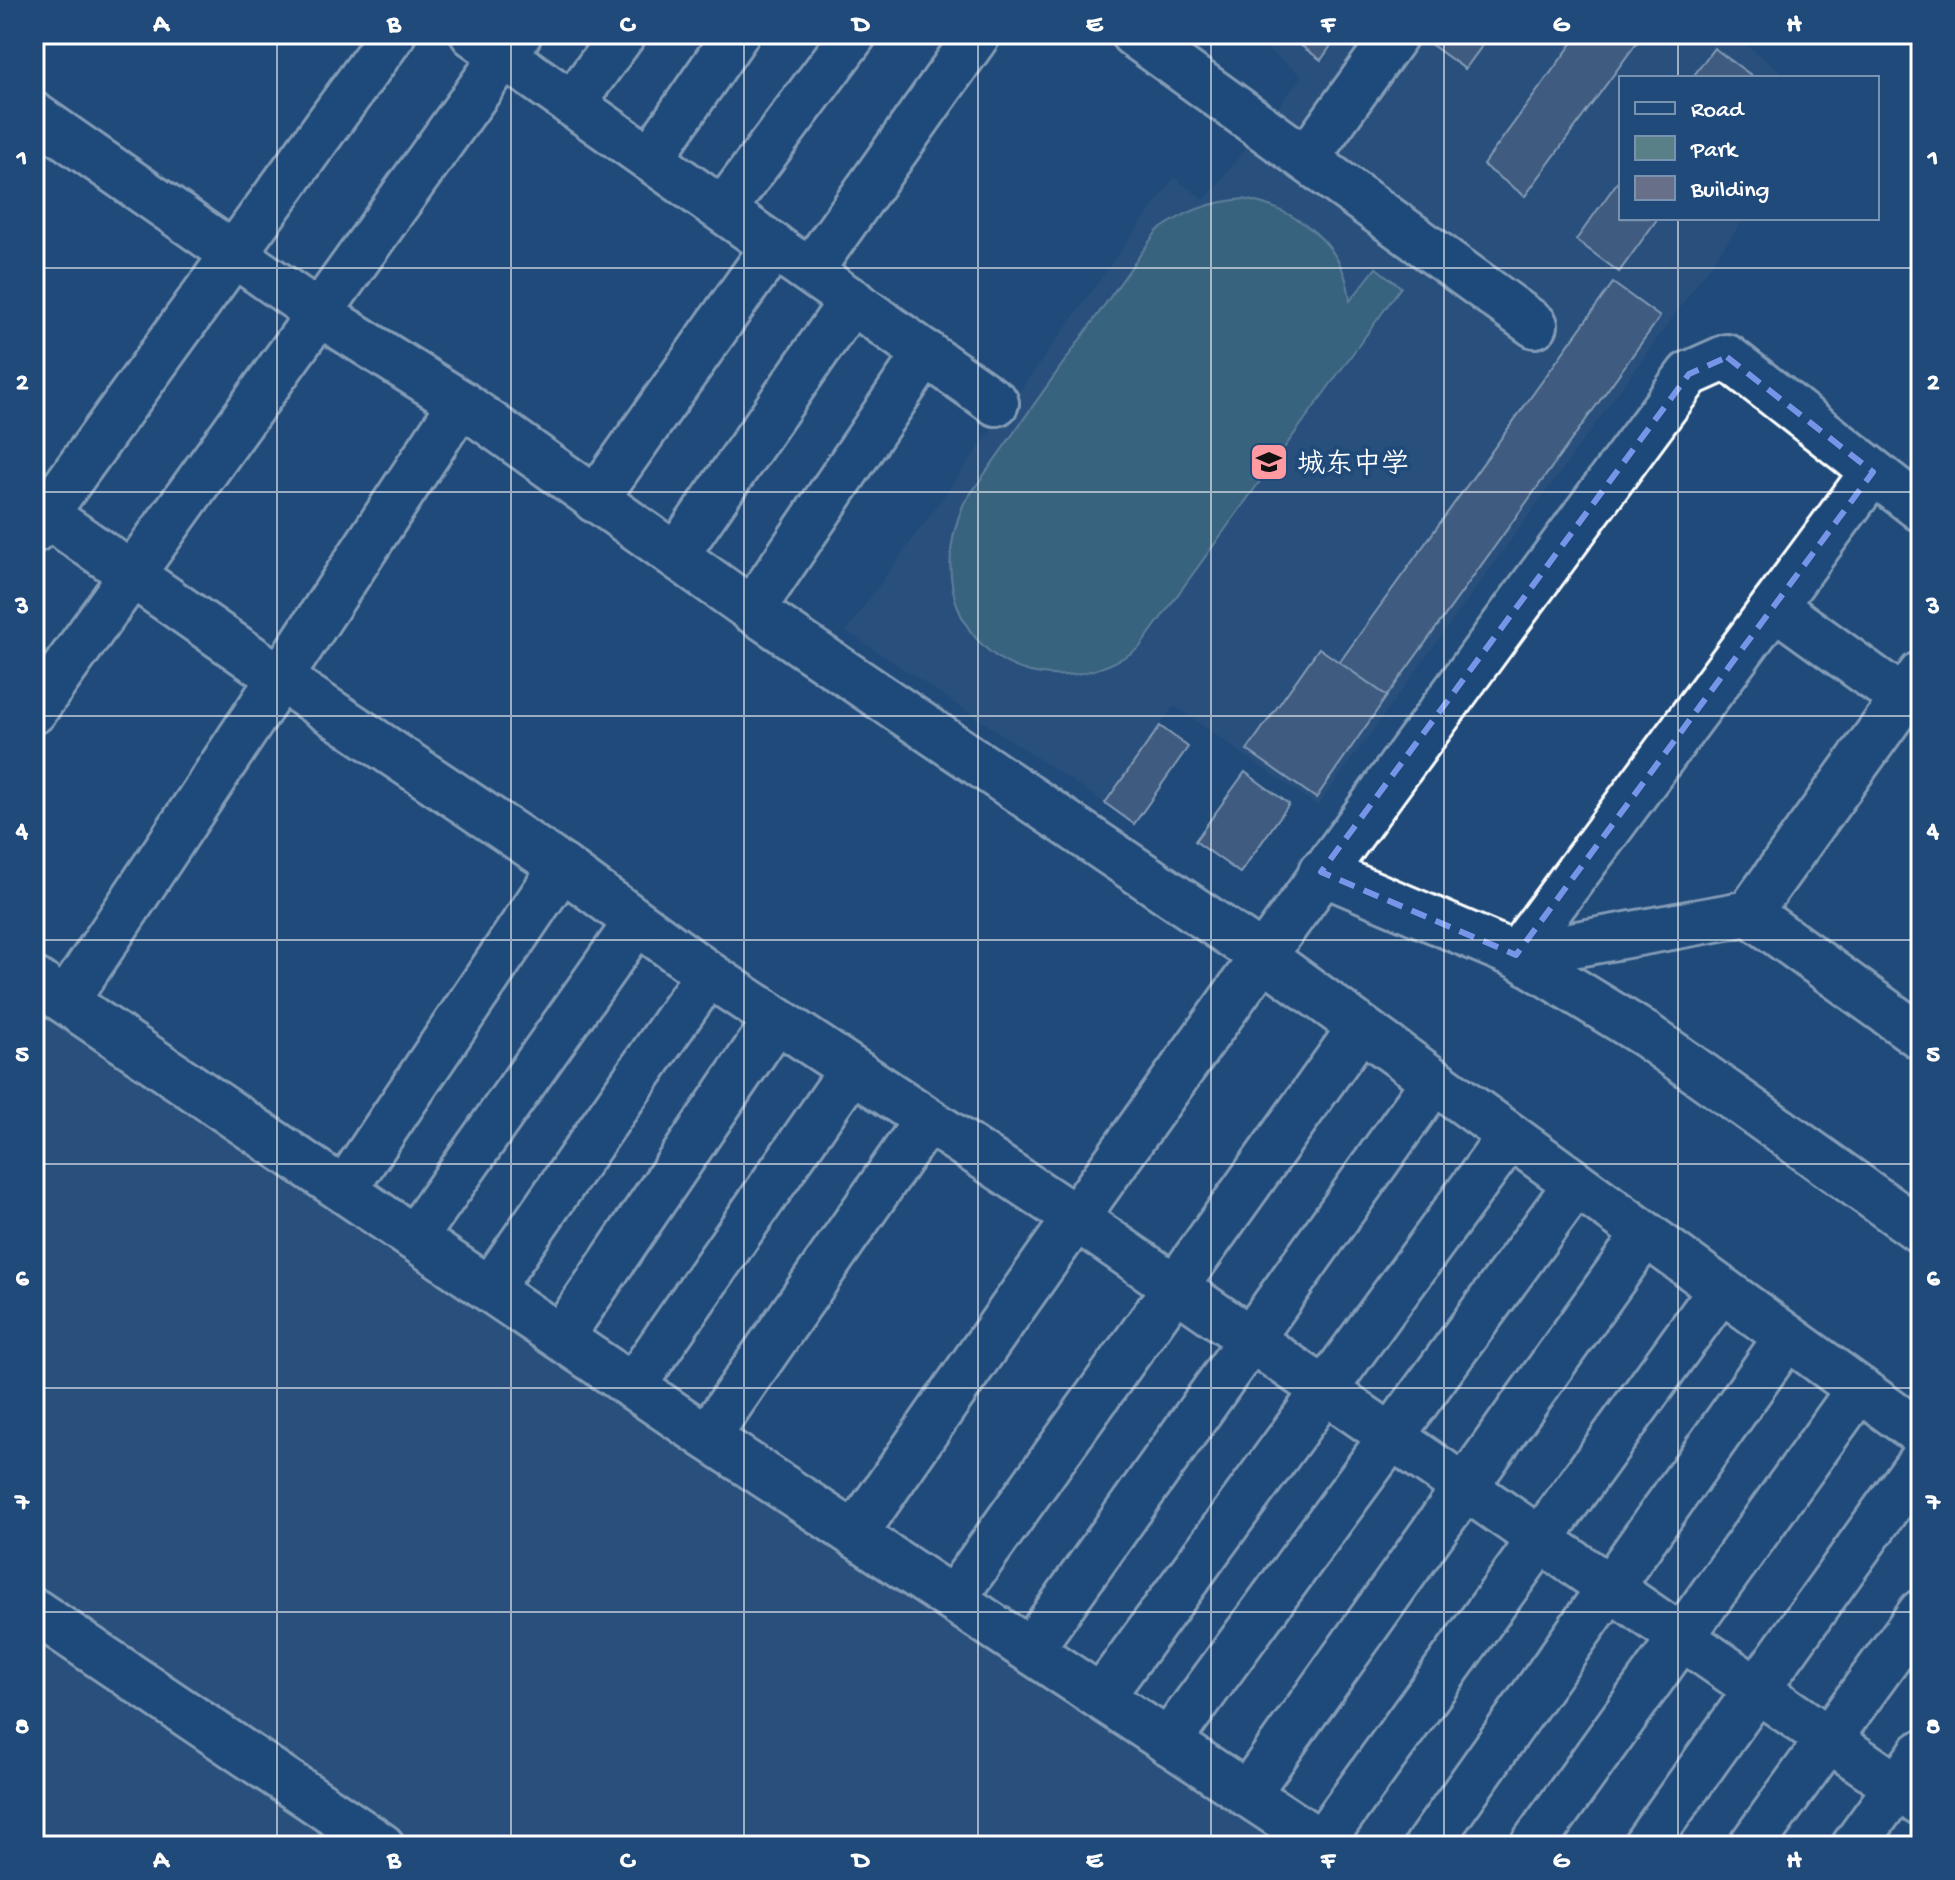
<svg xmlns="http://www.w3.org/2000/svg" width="1955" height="1880" viewBox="0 0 1955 1880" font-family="'Gochi Hand','LXGW WenKai TC',sans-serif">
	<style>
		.built { fill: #35557e }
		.green { fill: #588086; stroke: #acc0c2; stroke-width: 2 }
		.building { fill: #677088; stroke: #fff; stroke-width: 2 }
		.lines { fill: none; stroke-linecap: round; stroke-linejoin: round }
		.minor-casing { stroke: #fff; stroke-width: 50 }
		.major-casing { stroke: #fff; stroke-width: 50 }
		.minor { stroke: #1f4a7a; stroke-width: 44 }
		.major { stroke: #1f4a7a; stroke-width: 44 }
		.marked { fill: none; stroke: #7795e8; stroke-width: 6; stroke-dasharray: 16 10; stroke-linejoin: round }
		.grid { fill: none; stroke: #fff; stroke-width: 2; stroke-opacity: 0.55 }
		.labels { text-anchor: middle; stroke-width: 8; stroke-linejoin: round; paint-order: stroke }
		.poi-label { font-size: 28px; fill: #fff; stroke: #1f4a7a; text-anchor: start }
		.neatline { fill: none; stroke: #fff; stroke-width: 3 }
		.grid-label { font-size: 26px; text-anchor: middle; font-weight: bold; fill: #fff }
	</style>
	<rect width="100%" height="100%" fill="#1f4a7a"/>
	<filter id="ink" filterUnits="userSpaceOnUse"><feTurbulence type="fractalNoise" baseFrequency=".0125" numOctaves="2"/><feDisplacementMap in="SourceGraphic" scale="16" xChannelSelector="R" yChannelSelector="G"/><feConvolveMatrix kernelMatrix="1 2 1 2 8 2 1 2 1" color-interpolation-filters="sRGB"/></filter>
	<g filter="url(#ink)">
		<g class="built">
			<path d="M1277,34H1732L1789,78H1621V218H1745L1318,806L1174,706L1105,803L846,631L1174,177L1205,200L1302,76L1267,49Z"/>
			<path d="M34,980L1326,1846H34Z"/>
		</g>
		<path class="green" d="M1244,199C1297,210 1345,243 1350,301L1376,268L1401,287L1139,648C1027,725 910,628 964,503L1157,231C1186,211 1209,202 1244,199Z"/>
		<g class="building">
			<path d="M1285,34H1339L1321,60Z"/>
			<path d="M1430,34H1491L1465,69L1425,40Z"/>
			<path d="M1579,34H1643L1525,196L1483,165Z"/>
			<path d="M1714,48L1755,78H1692Z"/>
			<path d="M1621,177V218H1658L1619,272L1576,240Z"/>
			<path d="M1613,283L1660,317L1387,696L1339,663Z"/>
			<path d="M1319,648L1387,696L1316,798L1247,750Z"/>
			<path d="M1160,726L1188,747L1134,824L1105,803Z"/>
			<path d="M1245,772L1289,804L1240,873L1195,841Z"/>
		</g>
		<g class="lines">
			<defs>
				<g id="minor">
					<path d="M473,34L996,403"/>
					<path d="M1133,34L1535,325"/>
					<path d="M572,104L623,34"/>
					<path d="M34,115L318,313L461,403L752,610L1261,955L1921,1434"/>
					<path d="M650,159L736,34"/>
					<path d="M1306,159L1396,34"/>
					<path d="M723,210L854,34"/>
					<path d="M810,271L978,34"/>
					<path d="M461,403L280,678L562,867L708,974L1074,1217L1921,1803"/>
					<path d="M595,500L774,246"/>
					<path d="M45,514L280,678L66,1001"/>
					<path d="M34,530L393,34"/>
					<path d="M676,555L852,300"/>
					<path d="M1774,606L1903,699"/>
					<path d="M752,610L926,353"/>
					<path d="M34,711L519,34"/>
					<path d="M1321,872L1516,955L1873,472"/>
					<path d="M1749,913L1921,1037"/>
					<path d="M1516,955L1749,913L1921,674"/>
					<path d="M1516,955L1646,1035L1921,1231"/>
					<path d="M34,980L707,1437L1326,1846"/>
					<path d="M344,1190L562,867"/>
					<path d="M414,1238L636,923"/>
					<path d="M490,1289L708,974"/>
					<path d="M561,1337L776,1020"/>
					<path d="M633,1386L851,1071"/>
					<path d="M707,1437L926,1121"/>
					<path d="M855,1534C1125,1142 1406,757 1689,374L1727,357L1921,509"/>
					<path d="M953,1599L1360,1028"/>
					<path d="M1030,1650L1434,1081"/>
					<path d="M1101,1697L1510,1136"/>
					<path d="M1168,1742L1576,1184"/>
					<path d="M1247,1794L1645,1234"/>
					<path d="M1321,1843L1721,1289"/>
					<path d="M1427,1846L1787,1337"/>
					<path d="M1532,1846L1859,1389"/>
					<path d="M1645,1846L1921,1460"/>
					<path d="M1751,1846L1921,1612"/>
					<path d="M1854,1846L1921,1753"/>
				</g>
				<path id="major" d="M34,1611L382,1846"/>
			</defs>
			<use href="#minor" class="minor-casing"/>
			<use href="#major" class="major-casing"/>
			<use href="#minor" class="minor"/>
			<use href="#major" class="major"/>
		</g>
	</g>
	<path d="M0 0H1955V1880H0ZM1727,357L1873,472L1516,955L1321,872L1689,374Z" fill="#1f4a7a" fill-opacity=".55" fill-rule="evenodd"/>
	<path class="marked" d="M1727,357L1873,472L1516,955L1321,872L1689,374Z"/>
	<path class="grid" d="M277,34V1846M511,34V1846M744,34V1846M978,34V1846M1211,34V1846M1444,34V1846M1678,34V78M1678,218V1846M34,268H1921M34,492H1921M34,716H1921M34,940H1921M34,1164H1921M34,1388H1921M34,1612H1921"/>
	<defs>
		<symbol id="school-square" viewBox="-11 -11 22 22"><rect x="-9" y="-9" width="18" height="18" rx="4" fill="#ff9aa2" stroke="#1f4a7a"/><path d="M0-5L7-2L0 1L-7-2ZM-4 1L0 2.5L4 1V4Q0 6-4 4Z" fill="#111"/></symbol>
	</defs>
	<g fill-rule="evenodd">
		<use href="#school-square" x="1247" y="440" width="44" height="44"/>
	</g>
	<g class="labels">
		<g class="poi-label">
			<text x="1297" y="472">城东中学</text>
		</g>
	</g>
	<rect width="1955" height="1880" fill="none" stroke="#1f4a7a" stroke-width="88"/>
	<rect x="1619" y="76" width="260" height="144" fill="#1f4a7a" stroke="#7992af" stroke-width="2"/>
	<rect x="1635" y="102" width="40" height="12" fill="#1f4a7a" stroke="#7992af" stroke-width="2"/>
	<text x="1691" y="116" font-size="24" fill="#ffffff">Road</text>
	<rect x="1635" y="136" width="40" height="24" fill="#588086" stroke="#7992af" stroke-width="2"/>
	<text x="1691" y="156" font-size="24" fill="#ffffff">Park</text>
	<rect x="1635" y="176" width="40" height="24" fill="#677088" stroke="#7992af" stroke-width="2"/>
	<text x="1691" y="196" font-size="24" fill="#ffffff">Building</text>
	<rect x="44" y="44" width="1867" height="1792" class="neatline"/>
	<g class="grid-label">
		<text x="161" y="31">A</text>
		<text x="394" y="31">B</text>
		<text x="627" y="31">C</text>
		<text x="861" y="31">D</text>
		<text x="1094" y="31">E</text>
		<text x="1328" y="31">F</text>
		<text x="1561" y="31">G</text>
		<text x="1794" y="31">H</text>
		<text x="22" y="165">1</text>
		<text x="1933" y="165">1</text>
		<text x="22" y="389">2</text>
		<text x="1933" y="389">2</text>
		<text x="22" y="613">3</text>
		<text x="1933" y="613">3</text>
		<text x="22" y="837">4</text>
		<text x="1933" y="837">4</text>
		<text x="22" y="1061">5</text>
		<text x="1933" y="1061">5</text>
		<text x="22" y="1285">6</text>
		<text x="1933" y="1285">6</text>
		<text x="22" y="1509">7</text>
		<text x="1933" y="1509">7</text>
		<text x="22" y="1733">8</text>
		<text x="1933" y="1733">8</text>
		<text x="161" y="1867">A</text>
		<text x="394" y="1867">B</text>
		<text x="627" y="1867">C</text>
		<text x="861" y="1867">D</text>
		<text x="1094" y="1867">E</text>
		<text x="1328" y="1867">F</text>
		<text x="1561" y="1867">G</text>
		<text x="1794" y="1867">H</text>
	</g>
</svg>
